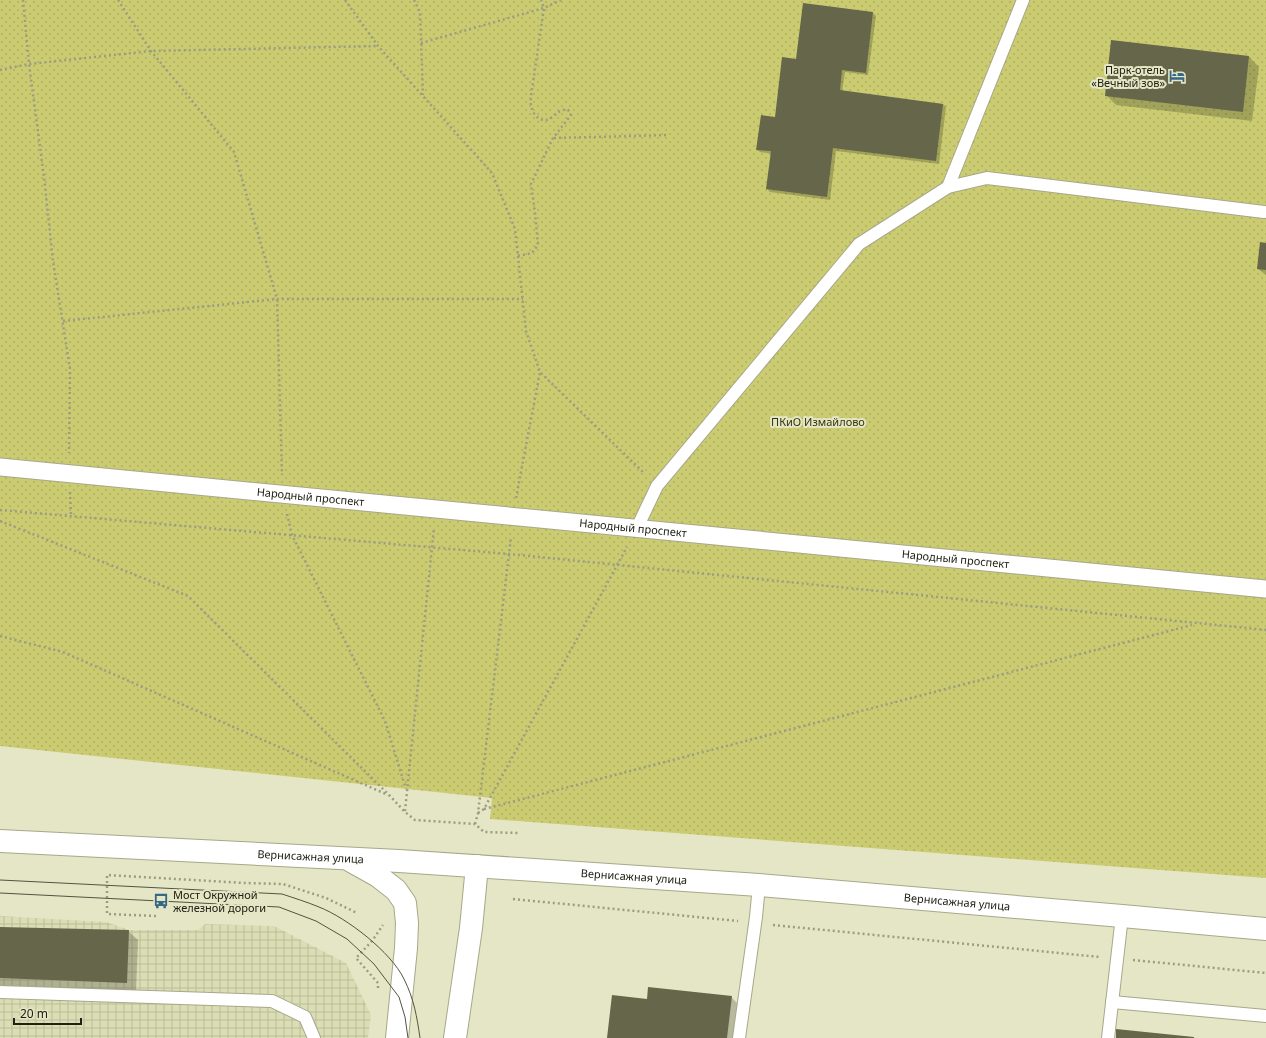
<svg xmlns="http://www.w3.org/2000/svg" width="1266" height="1038" viewBox="0 0 1266 1038" font-family="'Noto Sans',sans-serif">
	<style>
		.industrial { fill: url(#industrial-grid) }
		.park { fill: url(#park-dots) }
		.shadow { fill: #0003 }
		.building { fill: #66674a }
		.lines { fill: none; stroke-linecap: round; stroke-linejoin: round }
		.service-casing { stroke: #a7a889; stroke-width: 14 }
		.pedestrian-casing { stroke: #a7a889; stroke-width: 19 }
		.secondary-casing { stroke: #a7a889; stroke-width: 24 }
		.path { stroke: #9c9c83; stroke-width: 2.5; stroke-dasharray: 2 3; stroke-linecap: butt }
		.service { stroke: #fff; stroke-width: 12 }
		.pedestrian { stroke: #fff; stroke-width: 17 }
		.secondary { stroke: #fff; stroke-width: 22 }
		.tram { stroke: #535341; stroke-width: 1 }
		.labels { text-anchor: middle; stroke-width: 4; stroke-linejoin: round; paint-order: stroke }
		.poi-label { font-size: 11px; fill: #202014; stroke: #e5e6c5; text-anchor: end }
		.park-label { font-size: 11px; fill: #35350d; stroke: #e5e6c5 }
		.street-label { font-size: 11px; fill: #202014; stroke: #e5e6c5 }
	</style>
	<defs>
		<pattern id="industrial-grid" width="8" height="8" patternUnits="userSpaceOnUse"><rect width="8" height="8" fill="#dbddb4"/><path d="M0 4h8M4 0v8" fill="none" stroke="#bcbd9a"/></pattern>
		<pattern id="park-dots" width="8" height="8" patternUnits="userSpaceOnUse"><rect width="8" height="8" fill="#cbcc71"/><path d="M2 2h.1M6 6h.1" fill="none" stroke="#aeaf61" stroke-width="1.8" stroke-linecap="round"/></pattern>
	</defs>
	<rect width="100%" height="100%" fill="#e5e6c5"/>
	<path class="industrial" d="M0,916L106,922L129,930H198L205,924L274,926L346,963L371,1015L368,1038H0Z"/>
	<path class="park" d="M0,0H1266V878L490,819L492,798L0,746Z"/>
	<g class="shadow">
		<path d="M804,4L873,13L876,16L868,75L845,72L842,92L943,104L946,107L939,164L836,151L830,200L770,192L767,189L772,154L760,152L757,149L776,118L797,60Z"/>
		<path d="M1112,42L1249,57L1259,67L1252,121L1116,105L1106,95Z"/>
		<path d="M1266,244V275L1258,269Z"/>
		<path d="M0,928L128,931L138,940L136,992L0,988Z"/>
		<path d="M731,997L744,1010L741,1038H608Z"/>
	</g>
	<g class="building">
		<path d="M803,3L873,12L866,73L842,70L840,90L943,104L936,161L833,148L827,197L766,189L771,151L756,150L761,115L775,117L782,57L796,59Z"/>
		<path d="M1111,40L1249,56L1243,112L1105,96Z"/>
		<path d="M1260,242L1266,243V270L1257,269Z"/>
		<path d="M0,927L129,930L127,983L0,978Z"/>
		<path d="M648,987L732,996L727,1038H607L612,995L647,999Z"/>
		<path d="M1116,1029L1194,1037V1038H1116Z"/>
	</g>
	<g class="lines">
		<defs>
			<g id="service">
				<path d="M948,187L987,178L1264,212"/>
				<path d="M637,528L657,486L859,244L948,187L1023,0"/>
				<path d="M0,992L272,1001L305,1017L314,1038"/>
				<path d="M1112,1002L1266,1016"/>
				<path d="M739,1038L756,917L759,885"/>
				<path d="M1108,1038L1122,916"/>
			</g>
			<g id="pedestrian">
				<path id="s1" d="M0,467L1266,589"/>
			</g>
			<g id="secondary">
				<path id="s2" d="M0,841L399,861L759,885L1122,916L1266,929"/>
				<path d="M351,861L378,876L396,890L405,903L407,923L406,948L397,1038"/>
				<path d="M455,1038L471,928L477,866"/>
			</g>
		</defs>
		<use href="#service" class="service-casing"/>
		<use href="#pedestrian" class="pedestrian-casing"/>
		<use href="#secondary" class="secondary-casing"/>
		<g class="path">
			<path d="M23,0L29,64L44,177L53,261L70,369L69,453"/>
			<path d="M118,0L151,51L234,152L277,299L282,475"/>
			<path d="M345,0L378,46L492,173L515,229L526,331L540,372L645,474"/>
			<path d="M414,0L420,12L423,95"/>
			<path d="M421,43L544,8L561,0"/>
			<path d="M0,70L29,64L151,51L378,46"/>
			<path d="M554,138L669,135"/>
			<path d="M518,256L532,253L538,245L535,213L531,184L553,138L571,115L568,110C559,108 556,116 549,119C542,123 534,116 532,109C530,105 531,101 531,96L544,8L541,0"/>
			<path d="M63,321L277,299H523"/>
			<path d="M70,492L71,516"/>
			<path d="M516,498L540,372"/>
			<path d="M0,510L509,554L1266,630"/>
			<path d="M287,514L292,535L385,721L406,789"/>
			<path d="M0,521L188,596L390,796L405,812L415,820L475,824L484,832L518,833"/>
			<path d="M0,636L63,652L388,795"/>
			<path d="M484,809L1192,625"/>
			<path d="M405,811L434,528"/>
			<path d="M478,813L484,809L627,547"/>
			<path d="M475,824L478,813L511,537"/>
			<path d="M513,899L738,921"/>
			<path d="M156,916L107,914V875L245,883L283,884L326,898L357,913"/>
			<path d="M773,925L1100,957"/>
			<path d="M1133,960L1266,973"/>
			<path d="M378,988V983L356,958L372,941L383,925"/>
		</g>
		<use href="#service" class="service"/>
		<use href="#pedestrian" class="pedestrian"/>
		<use href="#secondary" class="secondary"/>
		<g class="tram">
			<path d="M0,880L282,894C294,898 307,902 319,907C347,918 391,952 404,979C414,999 417,1017 420,1038"/>
			<path d="M0,893L279,907L316,921L347,939L374,964L399,997L405,1017L408,1038"/>
		</g>
	</g>
	<defs>
		<symbol id="hotel-bare" viewBox="-9 -9 18 18"><path d="M-6-4.5h1.5V1H6V5H4.5V3h-9V5H-6ZM-4 0a1.8 1.8 0 1 1 3.6 0ZM.5 0V-2.5h3Q6-2.5 6 0Z" fill="#356885" stroke="#e5e6c5" stroke-width="2.5" paint-order="stroke"/></symbol>
		<symbol id="bus-bare" viewBox="-9 -9 18 18"><path d="M-5-6H5V4H4V6H2V4H-2V6H-4V4H-5ZM-3.5-4V0h7V-4ZM-3.5 1.2v1.5H-2V1.2ZM2 1.2v1.5H3.5V1.2Z" fill="#356885" stroke="#e5e6c5" stroke-width="2.5" paint-order="stroke"/></symbol>
	</defs>
	<g fill-rule="evenodd">
		<use href="#hotel-bare" x="1166" y="65" width="22" height="22"/>
		<use href="#bus-bare" x="150" y="890" width="22" height="22"/>
	</g>
	<g class="labels">
		<g class="poi-label">
			<text x="1165" y="74">Парк-отель<tspan x="1165" dy="13">«Вечный зов»</tspan></text>
			<text x="173" y="899" text-anchor="start">Мост Окружной<tspan x="173" dy="13">железной дороги</tspan></text>
		</g>
		<g class="park-label">
			<text x="818" y="426">ПКиО Измайлово</text>
		</g>
		<g class="street-label">
			<text dy="4" stroke="none"><textPath href="#s1" startOffset="312">Народный проспект</textPath></text>
			<text dy="4" stroke="none"><textPath href="#s1" startOffset="636">Народный проспект</textPath></text>
			<text dy="4" stroke="none"><textPath href="#s1" startOffset="960">Народный проспект</textPath></text>
			<text dy="4" stroke="none"><textPath href="#s2" startOffset="311">Вернисажная улица</textPath></text>
			<text dy="4" stroke="none"><textPath href="#s2" startOffset="635">Вернисажная улица</textPath></text>
			<text dy="4" stroke="none"><textPath href="#s2" startOffset="959">Вернисажная улица</textPath></text>
		</g>
	</g>
	<path d="M14 1018v6h67v-6" fill="none" stroke="#202014" stroke-width="2"/>
	<text x="20" y="1018" font-size="12" fill="#202014" stroke="#e5e6c5" stroke-width="3" paint-order="stroke">20 m</text>
</svg>
